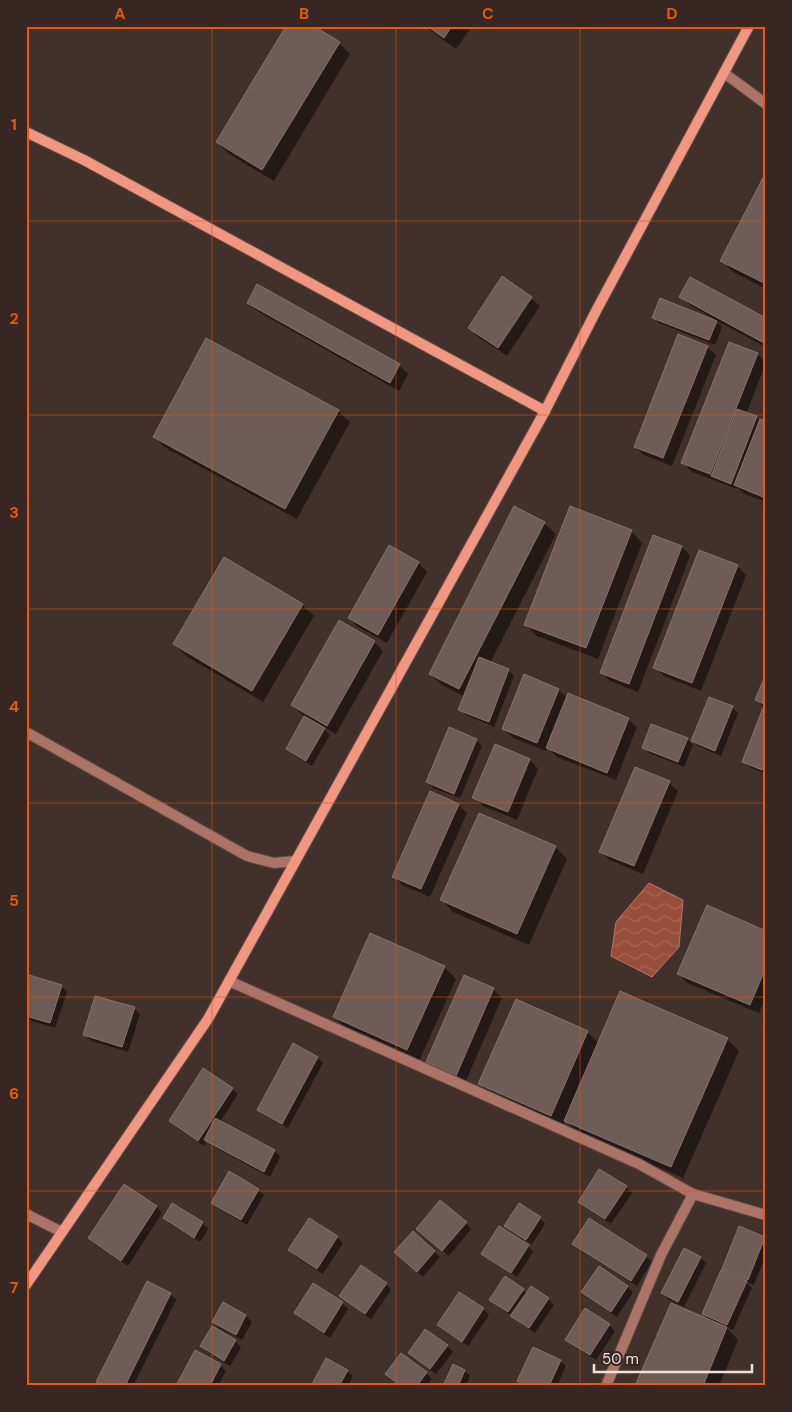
<svg xmlns="http://www.w3.org/2000/svg" width="792" height="1412" viewBox="0 0 792 1412" font-family="'DM Sans',sans-serif">
	<style>
		.water { fill: url(#water-waves); stroke: #b2796c }
		.shadow { fill: #0007 }
		.building { fill: #705c57; stroke: #88726d }
		.lines { fill: none; stroke-linecap: round; stroke-linejoin: round }
		.street-casing { stroke: #5d4c47; stroke-width: 12 }
		.secondary-casing { stroke: #5d4c47; stroke-width: 12 }
		.street { stroke: #ac7467; stroke-width: 10 }
		.secondary { stroke: #f09681; stroke-width: 10 }
		.grid { fill: none; stroke: #e8590c; stroke-width: 1; stroke-opacity: 0.55 }
		.neatline { fill: none; stroke: #e8590c; stroke-width: 2 }
		.grid-label { font-size: 16px; text-anchor: middle; font-weight: bold; fill: #e8590c }
	</style>
	<defs>
		<pattern id="water-waves" width="16" height="10" patternUnits="userSpaceOnUse" patternTransform="scale(1.25)"><rect width="16" height="10" fill="#994d3b"/><path d="M0 5q4-4 8 0t8 0" fill="none" stroke="#a86657"/></pattern>
	</defs>
	<rect width="100%" height="100%" fill="#42302b"/>
	<path class="water" d="M649,883L683,900L679,947L652,977L611,956L616,922Z"/>
	<g class="shadow">
		<path d="M424,26H472L456,49Z"/>
		<path d="M339,43L350,54L274,181L229,154L217,142Z"/>
		<path d="M766,175V289L733,272L722,260Z"/>
		<path d="M681,297L766,320V347L715,320L722,327L715,345L659,323L653,317L713,320L714,319L690,305Z"/>
		<path d="M531,298L540,306L507,356L478,337L469,328Z"/>
		<path d="M248,303L399,365L408,374L399,391L257,311Z"/>
		<path d="M730,343L758,354L766,363L746,414L756,417L760,421L766,422V502L744,494L737,487V489L692,472L683,463Z"/>
		<path d="M707,347L716,355L672,466L644,455L635,447Z"/>
		<path d="M338,411L350,422L297,519L166,448L154,437Z"/>
		<path d="M544,523L556,534L490,663L508,670L514,676L494,727L466,715L460,709L465,697L442,685L430,674Z"/>
		<path d="M631,531L642,543L598,659L537,636L525,624Z"/>
		<path d="M653,537L682,547L690,556L638,692L610,681L601,672Z"/>
		<path d="M389,547L419,563L427,572L387,643L358,627L349,618Z"/>
		<path d="M737,566L746,575L701,691L664,676L655,667Z"/>
		<path d="M302,605L314,616L263,702L186,656L174,644Z"/>
		<path d="M374,642L383,651L336,734L322,726L330,735L312,766L293,754L287,749L306,716L301,714L292,705Z"/>
		<path d="M766,678V709L757,700Z"/>
		<path d="M559,690L568,699L628,719L637,727L616,780L557,757L548,748L546,751L513,738L504,729Z"/>
		<path d="M732,707L738,713L721,756L698,746L693,741Z"/>
		<path d="M766,711V774L749,767L744,761Z"/>
		<path d="M687,739L693,745L684,767L649,753L643,747Z"/>
		<path d="M476,740L482,746L460,798L433,788L428,782Z"/>
		<path d="M530,760L538,769L517,820L483,806L474,797Z"/>
		<path d="M669,783L678,791L643,874L610,860L601,852Z"/>
		<path d="M458,805L467,813L430,897L402,885L393,876Z"/>
		<path d="M555,847L567,859L529,945L453,912L442,900Z"/>
		<path d="M766,932V996L759,1013L687,983L679,974Z"/>
		<path d="M444,967L456,979L419,1061L346,1028L334,1017Z"/>
		<path d="M26,975L62,987L67,992L55,1028L26,1019Z"/>
		<path d="M493,989L502,998L465,1083L436,1071L427,1062Z"/>
		<path d="M134,1008L140,1014L128,1052L91,1041L85,1035Z"/>
		<path d="M587,1032L599,1043L727,1039L739,1051L683,1178L577,1132L565,1120L562,1127L491,1095L479,1084Z"/>
		<path d="M318,1058L323,1063L288,1128L264,1115L258,1109Z"/>
		<path d="M232,1089L238,1094L220,1122L275,1151L280,1157L270,1177L211,1145L207,1141L204,1146L176,1127L170,1121Z"/>
		<path d="M124,1185L157,1207L162,1213L128,1266L95,1244L89,1238Z"/>
		<path d="M626,1187L632,1193L611,1224L585,1207L579,1201Z"/>
		<path d="M258,1190L264,1195L247,1225L218,1208L213,1202Z"/>
		<path d="M172,1205L202,1223L208,1229L200,1242L170,1224L164,1218Z"/>
		<path d="M540,1218L545,1224L532,1244L511,1231L506,1226Z"/>
		<path d="M309,1219L337,1237L343,1243L323,1274L295,1256L289,1250Z"/>
		<path d="M466,1223L471,1229L449,1256L423,1235Z"/>
		<path d="M413,1232L440,1257L423,1277L401,1257Z"/>
		<path d="M764,1238L766,1239V1255L754,1285L744,1281L752,1288L733,1330L726,1327L738,1340L719,1386H637L711,1322L704,1314L729,1275L723,1269Z"/>
		<path d="M574,1244L646,1256L652,1261L637,1286L580,1250Z"/>
		<path d="M528,1246L533,1252L517,1277L489,1259L483,1253Z"/>
		<path d="M701,1258L706,1263L684,1307L668,1299L662,1293Z"/>
		<path d="M147,1282L170,1294L176,1300L133,1386H101L98,1382Z"/>
		<path d="M386,1284L391,1290L371,1319L347,1302L341,1296Z"/>
		<path d="M313,1285L342,1303L348,1309L330,1338L301,1319L295,1313Z"/>
		<path d="M627,1287L633,1292L617,1317L589,1298L583,1292Z"/>
		<path d="M523,1290L527,1294L548,1299L554,1305L535,1333L518,1322L512,1316L496,1305L491,1299Z"/>
		<path d="M459,1294L483,1309L489,1315L468,1346L444,1331L439,1325Z"/>
		<path d="M223,1304L246,1316L252,1322L242,1340L219,1328L214,1322Z"/>
		<path d="M609,1325L615,1331L596,1360L572,1345L567,1339Z"/>
		<path d="M213,1328L236,1342L241,1347L230,1366L207,1352L202,1346Z"/>
		<path d="M447,1346L453,1352L436,1374L415,1359L409,1353Z"/>
		<path d="M560,1361L566,1366L557,1386H523L518,1381Z"/>
		<path d="M220,1365L226,1371L218,1386H181Z"/>
		<path d="M347,1371L353,1376L348,1386H313Z"/>
		<path d="M465,1371L470,1376L466,1386H445Z"/>
		<path d="M426,1373L432,1379L427,1386H401Z"/>
	</g>
	<g class="building">
		<path d="M286,26H314L340,42L262,170L216,142Z"/>
		<path d="M427,26H452L444,38Z"/>
		<path d="M766,172V284L720,261Z"/>
		<path d="M502,276L532,297L498,348L468,328Z"/>
		<path d="M690,277L766,318V344L679,297Z"/>
		<path d="M257,284L400,364L390,383L247,303Z"/>
		<path d="M660,298L717,321L709,340L652,318Z"/>
		<path d="M678,334L708,346L663,458L634,447Z"/>
		<path d="M206,338L339,410L285,509L153,437Z"/>
		<path d="M729,342L758,353L710,474L681,463Z"/>
		<path d="M737,409L757,416L731,484L711,476Z"/>
		<path d="M760,419L766,421V490L763,497L734,485Z"/>
		<path d="M514,506L545,522L459,689L429,674Z"/>
		<path d="M570,506L632,530L586,648L524,625Z"/>
		<path d="M653,535L682,546L629,684L600,673Z"/>
		<path d="M389,545L419,562L378,635L348,618Z"/>
		<path d="M699,550L738,565L692,683L653,668Z"/>
		<path d="M224,557L303,604L252,691L173,644Z"/>
		<path d="M339,620L375,641L327,726L291,705Z"/>
		<path d="M479,657L509,669L489,722L458,710Z"/>
		<path d="M524,674L559,689L537,743L502,729Z"/>
		<path d="M765,676H766V705L755,700Z"/>
		<path d="M568,693L629,718L607,773L546,748Z"/>
		<path d="M709,697L733,706L715,751L691,741Z"/>
		<path d="M763,708L766,709V761L762,770L742,762Z"/>
		<path d="M304,716L325,728L306,761L286,749Z"/>
		<path d="M651,724L688,738L678,762L642,748Z"/>
		<path d="M449,727L477,739L454,794L426,782Z"/>
		<path d="M495,744L530,759L508,812L472,798Z"/>
		<path d="M635,767L670,781L634,866L599,852Z"/>
		<path d="M430,791L459,804L421,889L392,877Z"/>
		<path d="M479,813L556,846L517,934L440,900Z"/>
		<path d="M707,905L766,931V967L750,1005L677,974Z"/>
		<path d="M370,933L445,966L407,1050L333,1017Z"/>
		<path d="M26,974L62,985L50,1023L26,1016Z"/>
		<path d="M464,975L494,988L456,1076L426,1062Z"/>
		<path d="M620,991L728,1038L671,1167L564,1121Z"/>
		<path d="M95,996L135,1007L122,1047L83,1035Z"/>
		<path d="M516,999L588,1031L551,1116L478,1084Z"/>
		<path d="M293,1043L318,1057L282,1124L257,1110Z"/>
		<path d="M203,1068L233,1088L198,1141L169,1121Z"/>
		<path d="M215,1118L275,1150L264,1172L204,1140Z"/>
		<path d="M599,1169L627,1186L605,1219L578,1202Z"/>
		<path d="M229,1171L259,1189L241,1220L211,1203Z"/>
		<path d="M124,1184L157,1206L121,1261L88,1238Z"/>
		<path d="M440,1200L467,1222L442,1251L416,1229Z"/>
		<path d="M172,1203L203,1222L194,1238L163,1218Z"/>
		<path d="M519,1203L541,1217L526,1240L504,1226Z"/>
		<path d="M309,1218L338,1236L317,1269L288,1250Z"/>
		<path d="M589,1218L647,1255L631,1281L572,1244Z"/>
		<path d="M499,1226L529,1245L511,1273L481,1254Z"/>
		<path d="M739,1226L765,1237L748,1280L722,1269Z"/>
		<path d="M413,1231L435,1251L417,1272L394,1252Z"/>
		<path d="M684,1248L701,1257L678,1302L661,1293Z"/>
		<path d="M361,1265L387,1283L365,1314L339,1296Z"/>
		<path d="M599,1266L628,1286L611,1312L581,1292Z"/>
		<path d="M721,1270L747,1281L727,1325L702,1314Z"/>
		<path d="M505,1276L524,1289L508,1312L489,1300Z"/>
		<path d="M147,1281L171,1293L125,1386H103L96,1382Z"/>
		<path d="M313,1283L343,1302L324,1333L294,1313Z"/>
		<path d="M531,1286L549,1298L529,1328L510,1316Z"/>
		<path d="M459,1292L484,1308L462,1342L437,1325Z"/>
		<path d="M223,1302L246,1315L236,1335L212,1322Z"/>
		<path d="M671,1303L727,1327L703,1386H635Z"/>
		<path d="M585,1308L610,1324L590,1355L565,1340Z"/>
		<path d="M212,1326L236,1340L224,1361L200,1346Z"/>
		<path d="M425,1329L448,1345L430,1369L408,1353Z"/>
		<path d="M533,1347L561,1360L549,1386H526L517,1381Z"/>
		<path d="M195,1350L221,1364L210,1386H181L177,1384Z"/>
		<path d="M401,1353L427,1372L417,1386H401L385,1374Z"/>
		<path d="M326,1358L348,1370L339,1386H311Z"/>
		<path d="M453,1364L465,1370L458,1386H443Z"/>
	</g>
	<g class="lines">
		<defs>
			<g id="street">
				<path d="M724,73L766,104"/>
				<path d="M26,732L247,856L274,863L295,861"/>
				<path d="M229,981L639,1164L693,1194L766,1215"/>
				<path d="M26,1214L62,1232"/>
				<path d="M606,1386L661,1255L693,1194"/>
			</g>
			<g id="secondary">
				<path d="M26,132L84,160L545,411"/>
				<path d="M26,1285L208,1019L545,411L596,311L749,26"/>
			</g>
		</defs>
		<use href="#street" class="street-casing"/>
		<use href="#secondary" class="secondary-casing"/>
		<use href="#street" class="street"/>
		<use href="#secondary" class="secondary"/>
	</g>
	<path class="grid" d="M212,26V1386M396,26V1386M580,26V1386M26,221H766M26,415H766M26,609H766M26,803H766M26,997H766M26,1191H766"/>
	<rect width="792" height="1412" fill="none" stroke="#372622" stroke-width="55"/>
	<path d="M594 1364v8h158v-8" fill="none" stroke="#ede0dd" stroke-width="2.5"/>
	<text x="602" y="1364" font-size="15" fill="#ede0dd" stroke="#372622" stroke-width="4" paint-order="stroke">50 m</text>
	<rect x="28" y="28" width="736" height="1356" class="neatline"/>
	<g class="grid-label">
		<text x="120" y="19">A</text>
		<text x="304" y="19">B</text>
		<text x="488" y="19">C</text>
		<text x="672" y="19">D</text>
		<text x="14" y="130">1</text>
		<text x="14" y="324">2</text>
		<text x="14" y="518">3</text>
		<text x="14" y="712">4</text>
		<text x="14" y="906">5</text>
		<text x="14" y="1099">6</text>
		<text x="14" y="1293">7</text>
	</g>
</svg>
